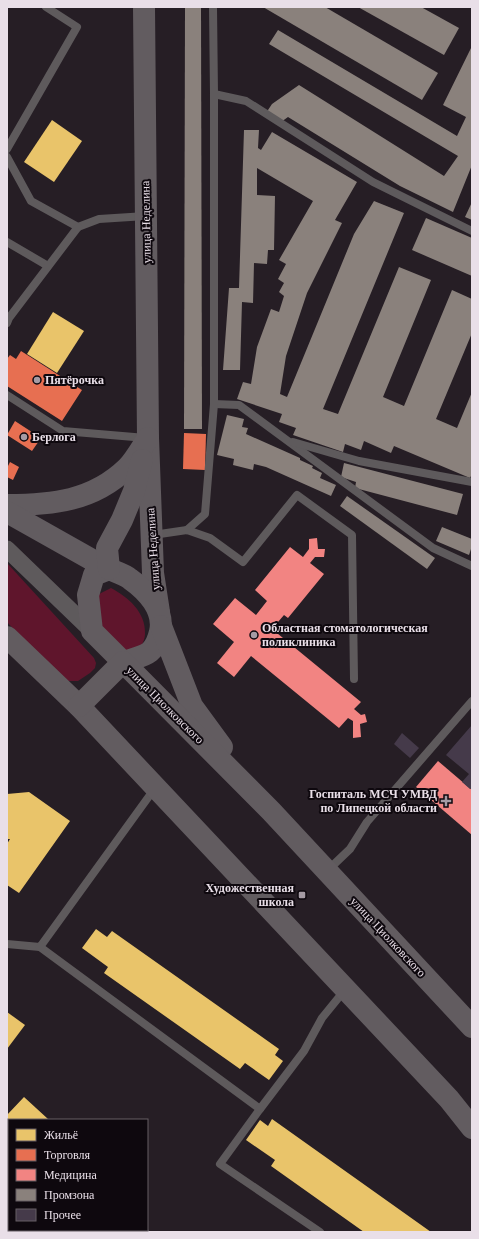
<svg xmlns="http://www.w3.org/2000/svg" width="479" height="1239" viewBox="0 0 479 1239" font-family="'Libre Baskerville',serif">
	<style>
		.green { fill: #5f152c }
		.homes { fill: #e9c46a }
		.shops { fill: #e76f51 }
		.health { fill: #f28482 }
		.industry { fill: #8a817c }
		.building { fill: #453a4a }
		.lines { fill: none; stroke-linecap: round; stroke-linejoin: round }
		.lane { stroke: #5e5a5c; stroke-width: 8 }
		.street { stroke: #5e5a5c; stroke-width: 17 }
		.secondary { stroke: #625c60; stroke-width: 22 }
		.poi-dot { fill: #a59ba4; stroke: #0e080e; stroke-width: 1.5 }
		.labels { text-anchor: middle; stroke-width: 4; stroke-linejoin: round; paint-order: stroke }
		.street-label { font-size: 12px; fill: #e9dfe8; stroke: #0e080e }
		.poi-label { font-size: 12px; font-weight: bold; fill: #e9dfe8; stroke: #0e080e; text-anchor: start }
	</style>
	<rect width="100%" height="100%" fill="#261e25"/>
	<g class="green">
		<path d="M7,563L94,658L96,663L95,668L90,673L78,681H68L56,675L7,622Z"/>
		<path d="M111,588C128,597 146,612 145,634C145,638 143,643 141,646C139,649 133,651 130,653L117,648L96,617L99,594Z"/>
	</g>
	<g class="homes">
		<path d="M52,120L82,141L54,182L24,162Z"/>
		<path d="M53,312L84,331L57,373L27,354Z"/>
		<path d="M29,792L70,821L19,893L7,885V844L10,839H7V794Z"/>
		<path d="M96,929L107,937L112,931L279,1049L275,1055L283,1061L269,1080L245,1063L240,1069L104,973L108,967L82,948Z"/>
		<path d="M7,1012L25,1025L7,1049Z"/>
		<path d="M24,1097L48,1119L9,1120V1161L7,1163V1115Z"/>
		<path d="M272,1119L431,1232H364L271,1166L275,1160L246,1140L260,1120L268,1126Z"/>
	</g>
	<g class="shops">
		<path d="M21,351L82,390L62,421L7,386V359L10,355L16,359Z"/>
		<path d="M15,421L41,438L32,451L7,435Z"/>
		<path d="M184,433L206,434L205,470L183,469Z"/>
		<path d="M10,462L19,467L13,480L7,477V468Z"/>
	</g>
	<g class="health">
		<path d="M317,538L318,549H325L324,557H315L310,563L324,574L288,618L284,615L272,629L361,702L354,709L361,715L365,714L367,722L360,724L361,737L353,738V721L348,718L339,728L251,656L234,677L217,663L234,642L213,624L235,598L256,615L267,601L255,590L290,547L303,557L309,549V539Z"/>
		<path d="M438,761L472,790V835L416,787Z"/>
	</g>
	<g class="industry">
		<path d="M185,7H201L202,429H184Z"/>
		<path d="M263,7H325L438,73L422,100Z"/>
		<path d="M358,7H421L459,28L444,55Z"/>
		<path d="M278,30L457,136L466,117L443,105L472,46V165L453,212L400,186L288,117L281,122L266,113L272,104L299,85L444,176L458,156L269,44Z"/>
		<path d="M244,130H259L258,148L261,150L272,132L357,182L335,220L342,223L307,293L286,356L280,394L287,397L354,234L374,201L404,213L323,409L338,414L399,267L431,280L383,397L404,406L452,290L472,299V333L436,419L457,428L472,392V474L470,478L394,446L391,453L364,441L361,450L345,444L343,452L293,435L296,428L279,422L282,414L237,399L243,382L251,384L257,347L271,309L279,312L284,296L279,292L284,283L278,279L286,264L279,260L313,201L257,168V195L275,196L274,250H268L267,264L254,263L253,303L242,302L240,370H223L229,288H239Z"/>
		<path d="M472,202V220L465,217Z"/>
		<path d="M426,218L472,238V276L412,250Z"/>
		<path d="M227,415L244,419L242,427L248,428L246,434L300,458V460L313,466L312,468L322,473L320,478L336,485L331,496L266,467L254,464L253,470L233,465L234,459L217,455Z"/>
		<path d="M344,463L463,494L457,515L355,488L356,482L341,477Z"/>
		<path d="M347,496L435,558L427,569L340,506Z"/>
		<path d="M442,527L472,539V550L471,549L469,555L436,541Z"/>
		<path d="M33,1230H75L73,1232H32Z"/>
		<path d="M99,1230H137L139,1232H98Z"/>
	</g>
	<g class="building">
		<path d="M472,725V787L470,789L462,782L469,774L446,755Z"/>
		<path d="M402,733L419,748L410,758L394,744Z"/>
	</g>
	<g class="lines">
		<g class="lane">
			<path d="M214,94L246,101L373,182L472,231"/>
			<path d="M7,149L77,27L46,7"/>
			<path d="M7,157L31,201L78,227L99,219L146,216"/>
			<path d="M7,242L48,266"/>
			<path d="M7,323L9,318L78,227"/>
			<path d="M7,395L63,431L146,438"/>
			<path d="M214,404L239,405L433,548L472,566"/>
			<path d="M293,442L359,461L472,482"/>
			<path d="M187,530L205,514L214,404V94L213,7"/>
			<path d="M153,535L187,530L210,538L243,562L297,495L352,535L354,679"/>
			<path d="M328,870L350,849L367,822L472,701"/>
			<path d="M7,944L40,947L155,788"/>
			<path d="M40,947L260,1109L220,1164L320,1232"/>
			<path d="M260,1109L304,1051L322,1018L344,991"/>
			<path d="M142,1230L145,1232"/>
			<path d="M86,1232L88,1230"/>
		</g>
		<path class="street" d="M7,549L92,631"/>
		<g class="secondary">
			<path d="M144,7L148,438L153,573L159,612"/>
			<path d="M7,505C52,505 93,501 127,468C135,460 142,447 148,438"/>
			<path d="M7,512C39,530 71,548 103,566C111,571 123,573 130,579C147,591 165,610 160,632C154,656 145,655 123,662L92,631L88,595L94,575L109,569"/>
			<path d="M109,569L107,548L122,520L134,491L142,460"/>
			<path d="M161,626L192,706L222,747"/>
			<path d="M7,637L79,706L449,1099L472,1128"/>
			<path d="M79,706L123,662L271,811L472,1027"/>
		</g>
	</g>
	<g class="poi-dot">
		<circle cx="37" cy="380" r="4"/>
		<circle cx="24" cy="437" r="4"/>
		<circle cx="254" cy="635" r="4"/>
		<path d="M444 795h4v4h4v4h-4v4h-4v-4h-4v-4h4z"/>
		<rect x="298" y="891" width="8" height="8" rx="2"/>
	</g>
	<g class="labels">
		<g class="street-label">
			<text transform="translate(146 222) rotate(-91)" y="4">улица Неделина</text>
			<text transform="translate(153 549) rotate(-94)" y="4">улица Неделина</text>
			<text transform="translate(165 705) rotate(45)" y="4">улица Циолковского</text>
			<text transform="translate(388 937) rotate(47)" y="4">улица Циолковского</text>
		</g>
		<g class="poi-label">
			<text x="45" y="384">Пятёрочка</text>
			<text x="32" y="441">Берлога</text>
			<text x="262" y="632">Областная стоматологическая<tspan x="262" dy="14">поликлиника</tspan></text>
			<text x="437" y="798" text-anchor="end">Госпиталь МСЧ УМВД<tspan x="437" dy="14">по Липецкой области</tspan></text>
			<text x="294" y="892" text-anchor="end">Художественная<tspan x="294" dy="14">школа</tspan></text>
		</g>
	</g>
	<rect width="479" height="1239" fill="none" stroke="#e9dfe8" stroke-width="16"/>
	<rect x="8" y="1119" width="140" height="112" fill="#0e080e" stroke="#665e65"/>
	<rect x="16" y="1129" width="20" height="12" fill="#e9c46a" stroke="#665e65"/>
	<text x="44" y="1139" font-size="12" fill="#e9dfe8">Жильё</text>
	<rect x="16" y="1149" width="20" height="12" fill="#e76f51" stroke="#665e65"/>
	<text x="44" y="1159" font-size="12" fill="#e9dfe8">Торговля</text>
	<rect x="16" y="1169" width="20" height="12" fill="#f28482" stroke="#665e65"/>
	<text x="44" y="1179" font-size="12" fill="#e9dfe8">Медицина</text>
	<rect x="16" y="1189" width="20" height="12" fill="#8a817c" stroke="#665e65"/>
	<text x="44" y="1199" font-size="12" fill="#e9dfe8">Промзона</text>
	<rect x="16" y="1209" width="20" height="12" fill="#453a4a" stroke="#665e65"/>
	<text x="44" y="1219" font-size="12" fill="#e9dfe8">Прочее</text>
</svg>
